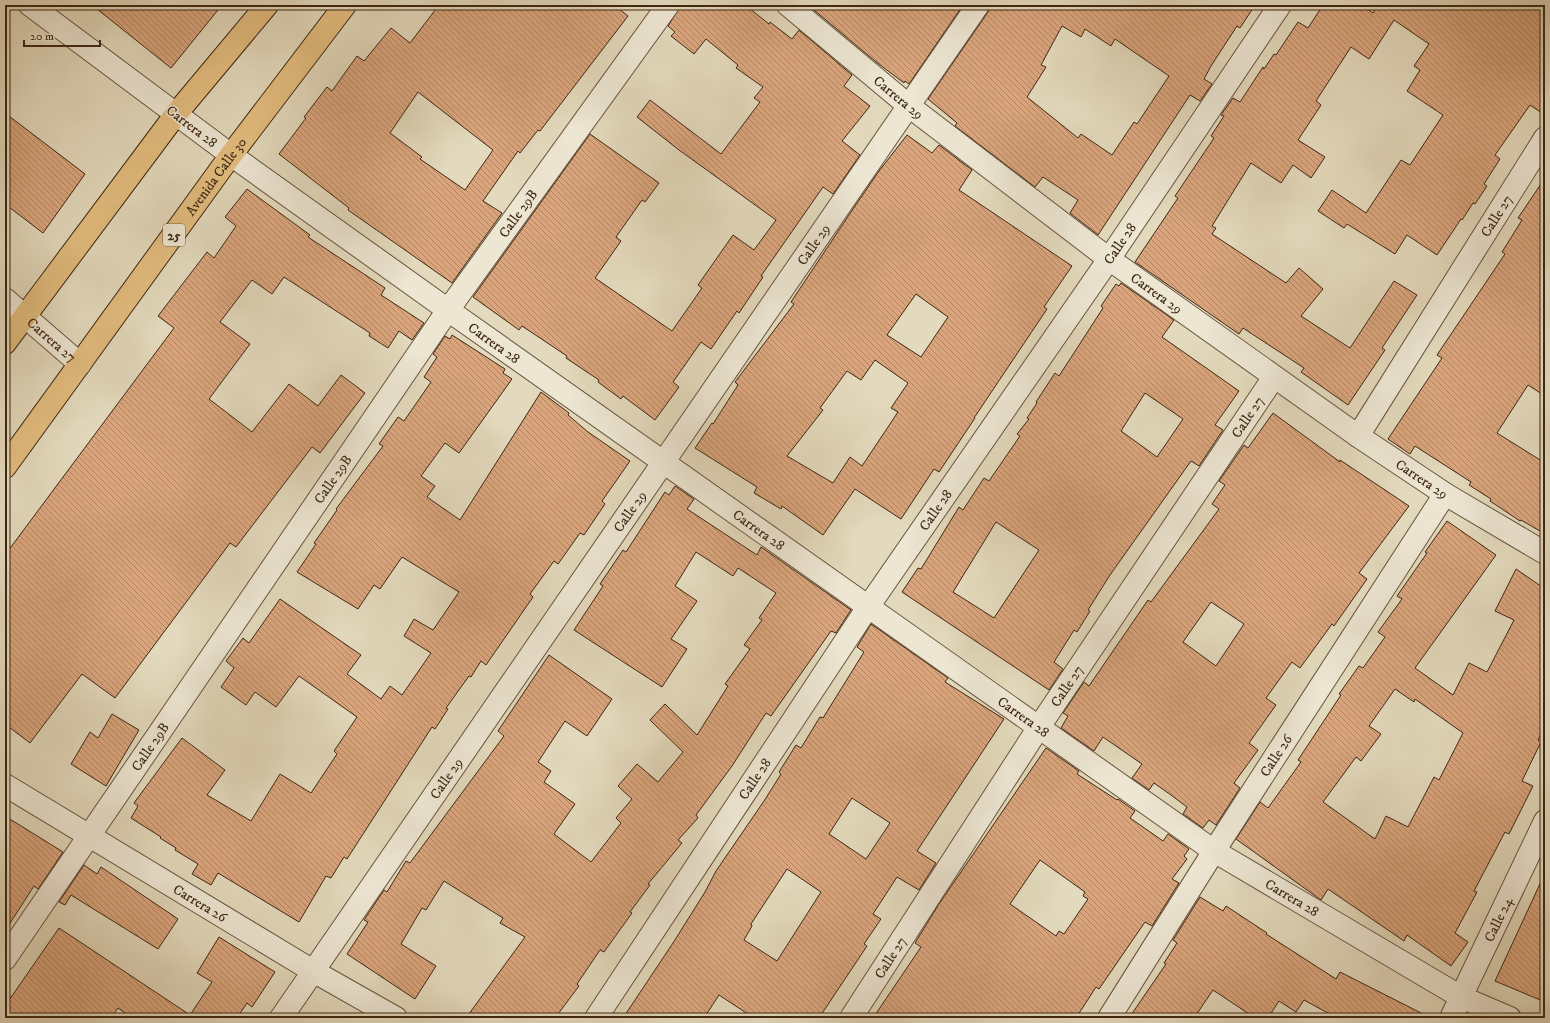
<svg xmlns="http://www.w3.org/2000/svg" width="1550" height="1023" viewBox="0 0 1550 1023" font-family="'IM FELL DW Pica',serif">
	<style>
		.building { fill: url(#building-back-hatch); stroke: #3e2713; fill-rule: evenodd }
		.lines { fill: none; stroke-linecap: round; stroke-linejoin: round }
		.minor-casing { stroke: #67543d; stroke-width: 24 }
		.tertiary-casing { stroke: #67543d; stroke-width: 24 }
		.trunk-casing { stroke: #3e2713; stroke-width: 24 }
		.minor { stroke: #ede6d3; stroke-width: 22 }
		.tertiary { stroke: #ede6d3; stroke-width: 22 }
		.trunk { stroke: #e2bc7e; stroke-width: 22 }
		.labels { text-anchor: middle; stroke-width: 3; stroke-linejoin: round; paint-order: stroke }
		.shield { fill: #ede6d3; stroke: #72604d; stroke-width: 1 }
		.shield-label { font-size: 13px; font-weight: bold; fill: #3e2713 }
		.street-label { font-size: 14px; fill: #3e2713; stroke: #ede6d3 }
	</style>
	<defs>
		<pattern id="building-back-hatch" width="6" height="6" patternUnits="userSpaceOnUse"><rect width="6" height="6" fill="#daa57d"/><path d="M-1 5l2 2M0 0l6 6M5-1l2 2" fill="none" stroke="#b28665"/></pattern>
	</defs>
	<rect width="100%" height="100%" fill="#e3d9bc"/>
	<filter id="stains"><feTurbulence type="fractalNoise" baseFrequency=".005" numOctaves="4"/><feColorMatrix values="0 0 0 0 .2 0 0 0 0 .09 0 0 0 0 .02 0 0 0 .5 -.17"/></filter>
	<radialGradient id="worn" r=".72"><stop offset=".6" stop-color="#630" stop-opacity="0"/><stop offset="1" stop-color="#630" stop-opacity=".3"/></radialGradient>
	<g class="building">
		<path d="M92,5H222L171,68Z"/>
		<path d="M439,5H614L628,16L540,131L538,130L520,153L518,151L483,201L502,213L452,283L348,210L349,208L279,154L306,118L304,117L327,87L332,91L357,56L364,61L391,28L410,43ZM418,92L493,150L465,190L420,159L422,157L390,133Z"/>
		<path d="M681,5H745L769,24L770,22L792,39L799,30L852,75L844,86L870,106L842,141L860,155L833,194L823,187L761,276L763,277L739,313L737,311L711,349L701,342L673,382L679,387L655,420L623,396L621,399L598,382L599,380L566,358L567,356L522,326L519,330L473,297L590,134L659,183L645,202L642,200L616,237L621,241L595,278L672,331L702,288L698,285L733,235L754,250L776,220L679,150L637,117L650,100L721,154L760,102L754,98L763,87L736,68L738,65L706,39L694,54L671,36L675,32L668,26Z"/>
		<path d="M817,5H963L909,84L905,81L904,83L875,61L814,10Z"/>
		<path d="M990,5H1255L1240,28L1237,26L1211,66L1204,79L1212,84L1200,101L1190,95L1098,235L1070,213L1078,200L1043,177L1035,187L955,126L957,123L928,99L988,12ZM1062,26L1081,37L1085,29L1111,46L1115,39L1169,76L1137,124L1134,122L1112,155L1081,134L1078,138L1027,97L1046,67L1041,65Z"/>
		<path d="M1323,5H1361L1373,13L1376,8L1371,5H1545V115L1530,105L1495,155L1500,159L1484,184L1487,186L1475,204L1473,203L1462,220L1461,219L1437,255L1407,235L1395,254L1347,224L1344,228L1318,211L1332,190L1366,213L1401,160L1410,165L1443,115L1407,91L1420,70L1414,66L1429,44L1394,20L1369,59L1351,47L1316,101L1321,105L1298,140L1325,157L1311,178L1293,165L1281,183L1251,163L1212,226L1216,228L1212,234L1286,283L1299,268L1323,289L1301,316L1350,348L1394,281L1417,295L1382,348L1385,350L1348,405L1301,372L1304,368L1243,328L1239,334L1135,262L1178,198L1175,196L1214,138L1211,136L1224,116L1221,115L1233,98L1240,102L1263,67L1264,69L1274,54L1276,55L1298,22L1308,28Z"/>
		<path d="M5,113L85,174L43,233L5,204Z"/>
		<path d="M907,135L932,153L939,145L972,170L959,190L1072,266L1044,307L1047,309L974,418H975L939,472L934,469L901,519L855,489L823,535L782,506L781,509L754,493L757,487L695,448L712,423L713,424L738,385L735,382L794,304L791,302L853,209L879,171ZM916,294L948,317L921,357L887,335ZM875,360L908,383L891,408L898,412L862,466L850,457L833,483L787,456L823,410L820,408L847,371L861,380Z"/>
		<path d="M1545,178V396L1528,385L1497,433L1545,463V534L1521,520L1520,521L1490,501L1491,499L1469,485L1471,482L1415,446L1410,454L1388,439L1442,358L1437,355L1505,254L1502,252L1522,220L1518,218Z"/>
		<path d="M247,189L310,235L308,237L385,288L381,295L424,323L412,340L399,331L388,348L369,336L370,333L284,277L272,294L252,280L220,322L250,344L209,399L252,432L289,384L318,406L341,375L365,393L320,453L312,447L236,547L230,543L115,698L82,674L30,743L5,724V555L174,328L158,316L207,252L214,258L236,226L225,217Z"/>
		<path d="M1121,283L1174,320L1162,337L1239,391L1215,425L1223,430L1199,466L1191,461L1110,575L1088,610L1090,611L1077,632L1074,630L1054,662L1063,669L1049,690L902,592L918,568L921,569L959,507L963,510L984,478L989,481L1020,436L1017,434L1029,419L1027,418L1037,403L1036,402L1055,373L1059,376L1103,308L1101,306L1116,284L1119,286ZM1145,393L1183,419L1157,457L1121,431ZM996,522L1039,550L994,618L953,592Z"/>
		<path d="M452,335L505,369L503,373L512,379L459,453L445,443L421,476L435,486L427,497L460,520L541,392L569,413L568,415L588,432L630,461L602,501L605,504L584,535L580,533L558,564L554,561L530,594L533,597L486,665L481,661L471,677L469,676L446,708L448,709L435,729L432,727L347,859L344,857L331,878L326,876L299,922L218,873L211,885L192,874L198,864L175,850L176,848L160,838L161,837L131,818L138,806L134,803L182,738L225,770L207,795L251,821L280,774L311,793L337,754L334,751L357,717L299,676L276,707L255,692L246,705L221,687L234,668L226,661L243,638L249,643L280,599L361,655L347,674L381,699L390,686L402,695L431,653L404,636L414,619L433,630L459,592L402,557L380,589L374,585L358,609L297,572L316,544L314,543L337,510L336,509L383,446L379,444L398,417L404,421L431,382L424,377L437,357L433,354L445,336L450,339Z"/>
		<path d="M1273,413L1340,462V460L1409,506L1359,573L1367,579L1334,626L1332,624L1300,668L1292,662L1266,698L1276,705L1249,743L1258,750L1234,783L1240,788L1216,825L1209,820L1203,828L1183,814L1187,807L1171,795L1154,783L1149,790L1132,778L1142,764L1103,737L1094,751L1061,728L1068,716L1063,713L1084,682L1089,686L1148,600L1151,602L1219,509L1212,504L1225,485L1219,481L1244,445L1248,448ZM1211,602L1244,624L1216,666L1183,642Z"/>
		<path d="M675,486L694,499L687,509L757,555L761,547L851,610L836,633L831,631L771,716L766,713L732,766L696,815L698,818L678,840L682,843L648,884L650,885L630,912L632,913L604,952L600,950L577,984L579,986L555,1018H466L525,937L500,923L503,918L444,881L426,910L422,908L401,944L436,966L415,999L347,954L368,922L364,920L384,890L387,892L406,861L410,863L504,736L498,731L549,655L612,699L587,736L565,721L538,762L551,771L544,782L575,804L554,834L591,862L621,823L616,818L632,799L618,786L637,764L658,782L683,752L650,720L665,704L697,735L728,686L725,684L750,649L744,645L762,620L759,618L776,593L738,568L733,576L696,552L675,586L697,601L671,639L687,649L662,687L574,630L603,586L600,584L623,550L626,552L665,492L669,495Z"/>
		<path d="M1447,521L1496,555L1415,668L1453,695L1469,663L1487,672L1514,620L1495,611L1516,569L1545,589V727L1538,740L1541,742L1522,781L1533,786L1509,834L1505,832L1474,891L1477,892L1455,933L1468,942L1451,966L1407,935L1404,941L1328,889L1321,900L1236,839L1260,802L1268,808L1301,762L1298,760L1341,695L1339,694L1359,666L1363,668L1385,637L1378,632L1402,599L1397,596L1427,553L1425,552ZM1395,689L1414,702L1415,699L1463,733L1439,780L1434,777L1408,827L1386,816L1375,839L1323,802L1356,757L1361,761L1381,734L1369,726Z"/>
		<path d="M871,624L948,678L945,682L1004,719L917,851L936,863L919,890L897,877L873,914L881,919L864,944L867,946L819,1018H754L719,995L704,1018H623L673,943L705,892L716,871L764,801L781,774L779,772L796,745L801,748L820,717L823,718L864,652L857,647ZM852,798L890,823L866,859L829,834ZM787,869L821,892L777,961L744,940L752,926L751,924Z"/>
		<path d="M112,714L139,730L106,786L71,764L90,732L98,738Z"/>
		<path d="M1046,748L1079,771L1077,774L1117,800L1118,799L1135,811L1130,818L1163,841L1168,834L1189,849L1184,856L1187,859L1172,879L1179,883L1152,926L1145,922L1099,989L1096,987L1076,1018H873L921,947L915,943L939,904ZM1040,860L1085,892L1083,896L1088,899L1064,934L1059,931L1056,936L1010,904Z"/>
		<path d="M5,816L63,852L38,889L34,886L5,931Z"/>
		<path d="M84,865L97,874L101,867L178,919L158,949L71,895L65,905L59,902Z"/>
		<path d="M1545,873V1002L1495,981Z"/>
		<path d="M1200,897L1223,911L1226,906L1267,933L1266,934L1336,979L1340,972L1431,1018H1337L1304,1000L1296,1012L1279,1001L1268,1018H1255L1213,990L1194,1018H1129L1166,964L1164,963L1177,943L1173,940Z"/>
		<path d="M59,928L190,1015L212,982L197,973L219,937L275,972L252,1007L247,1003L237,1018H132L118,1008L111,1018H5V1006Z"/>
	</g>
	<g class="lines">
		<defs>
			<g id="minor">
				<path d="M30,5L176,114"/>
				<path id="s1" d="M788,5L909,106L1109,259L1358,436L1445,494L1545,553"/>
				<path id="s2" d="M1358,436L1545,138"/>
				<path id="s3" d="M5,785L313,971L396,1018"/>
				<path id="s4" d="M5,959L448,310L668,5"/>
				<path id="s5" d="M1461,997L1545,821"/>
				<path id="s6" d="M281,1018L978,5"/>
				<path id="s7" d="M596,1018L868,607L1109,259L1280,5"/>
				<path id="s8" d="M851,1018L1039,727L1274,377"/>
				<path id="s9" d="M1109,1018L1214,851L1445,494"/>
			</g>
			<g id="tertiary">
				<path id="s10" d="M176,114L231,155L448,310L1214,851L1461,997L1510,1018"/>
				<path id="s11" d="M5,299L80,364"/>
				<path d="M1451,1018L1461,997"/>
			</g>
			<g id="trunk">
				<path d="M5,343L176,114L267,5"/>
				<path id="s12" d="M5,467L231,155L345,5"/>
			</g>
		</defs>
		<use href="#minor" class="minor-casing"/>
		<use href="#tertiary" class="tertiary-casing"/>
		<use href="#trunk" class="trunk-casing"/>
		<use href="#minor" class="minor"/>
		<use href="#tertiary" class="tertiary"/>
		<use href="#trunk" class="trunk"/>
	</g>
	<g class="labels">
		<rect class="shield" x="163" y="224" width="22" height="22" rx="3"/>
		<g class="shield-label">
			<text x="174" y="240">25</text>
		</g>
		<g class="street-label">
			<text dy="5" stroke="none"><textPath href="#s1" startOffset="144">Carrera 29</textPath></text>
			<text transform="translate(192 126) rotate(37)" y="5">Carrera 28</text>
			<text dy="5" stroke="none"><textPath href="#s12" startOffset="359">Avenida Calle 30</textPath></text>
			<text dy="5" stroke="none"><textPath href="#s4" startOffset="905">Calle 29B</textPath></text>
			<text dy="5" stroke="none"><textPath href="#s2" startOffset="260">Calle 27</textPath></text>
			<text dy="5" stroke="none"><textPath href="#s7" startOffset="935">Calle 28</textPath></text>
			<text dy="5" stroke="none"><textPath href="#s6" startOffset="939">Calle 29</textPath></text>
			<text dy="5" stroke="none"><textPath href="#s1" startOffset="468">Carrera 29</textPath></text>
			<text dy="5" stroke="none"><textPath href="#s11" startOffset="62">Carrera 27</textPath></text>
			<text dy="5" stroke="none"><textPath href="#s10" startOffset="392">Carrera 28</textPath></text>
			<text dy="5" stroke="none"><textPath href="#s8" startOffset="720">Calle 27</textPath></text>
			<text dy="5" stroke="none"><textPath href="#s1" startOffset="792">Carrera 29</textPath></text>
			<text dy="5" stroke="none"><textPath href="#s4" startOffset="581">Calle 29B</textPath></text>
			<text dy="5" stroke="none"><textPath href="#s7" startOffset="611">Calle 28</textPath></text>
			<text dy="5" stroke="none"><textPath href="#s6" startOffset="615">Calle 29</textPath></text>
			<text dy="5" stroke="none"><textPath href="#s10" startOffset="716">Carrera 28</textPath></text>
			<text dy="5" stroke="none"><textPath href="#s8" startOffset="396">Calle 27</textPath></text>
			<text dy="5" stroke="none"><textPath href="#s10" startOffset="1040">Carrera 28</textPath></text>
			<text dy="5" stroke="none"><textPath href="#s4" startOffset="257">Calle 29B</textPath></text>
			<text dy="5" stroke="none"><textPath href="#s9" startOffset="311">Calle 26</textPath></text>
			<text dy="5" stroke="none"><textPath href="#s6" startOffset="291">Calle 29</textPath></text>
			<text dy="5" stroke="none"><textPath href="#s7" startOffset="287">Calle 28</textPath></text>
			<text dy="5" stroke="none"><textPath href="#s10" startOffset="1364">Carrera 28</textPath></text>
			<text dy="5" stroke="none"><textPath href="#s3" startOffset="228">Carrera 26</textPath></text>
			<text dy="5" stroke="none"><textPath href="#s5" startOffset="86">Calle 24</textPath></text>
			<text dy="5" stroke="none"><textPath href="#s8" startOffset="72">Calle 27</textPath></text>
		</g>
	</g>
	<rect width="1550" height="1023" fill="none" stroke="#e3d9bc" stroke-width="20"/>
	<rect x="6" y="6" width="1538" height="1011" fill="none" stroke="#3e2713" stroke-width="2"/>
	<rect x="10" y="10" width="1530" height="1003" fill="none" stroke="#3e2713"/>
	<path d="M24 40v6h76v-6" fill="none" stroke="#3e2713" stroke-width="2"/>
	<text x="30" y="40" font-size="12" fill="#3e2713" stroke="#ede6d3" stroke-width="3" paint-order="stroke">20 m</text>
	<rect width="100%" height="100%" filter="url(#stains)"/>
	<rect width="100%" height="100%" fill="url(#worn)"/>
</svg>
